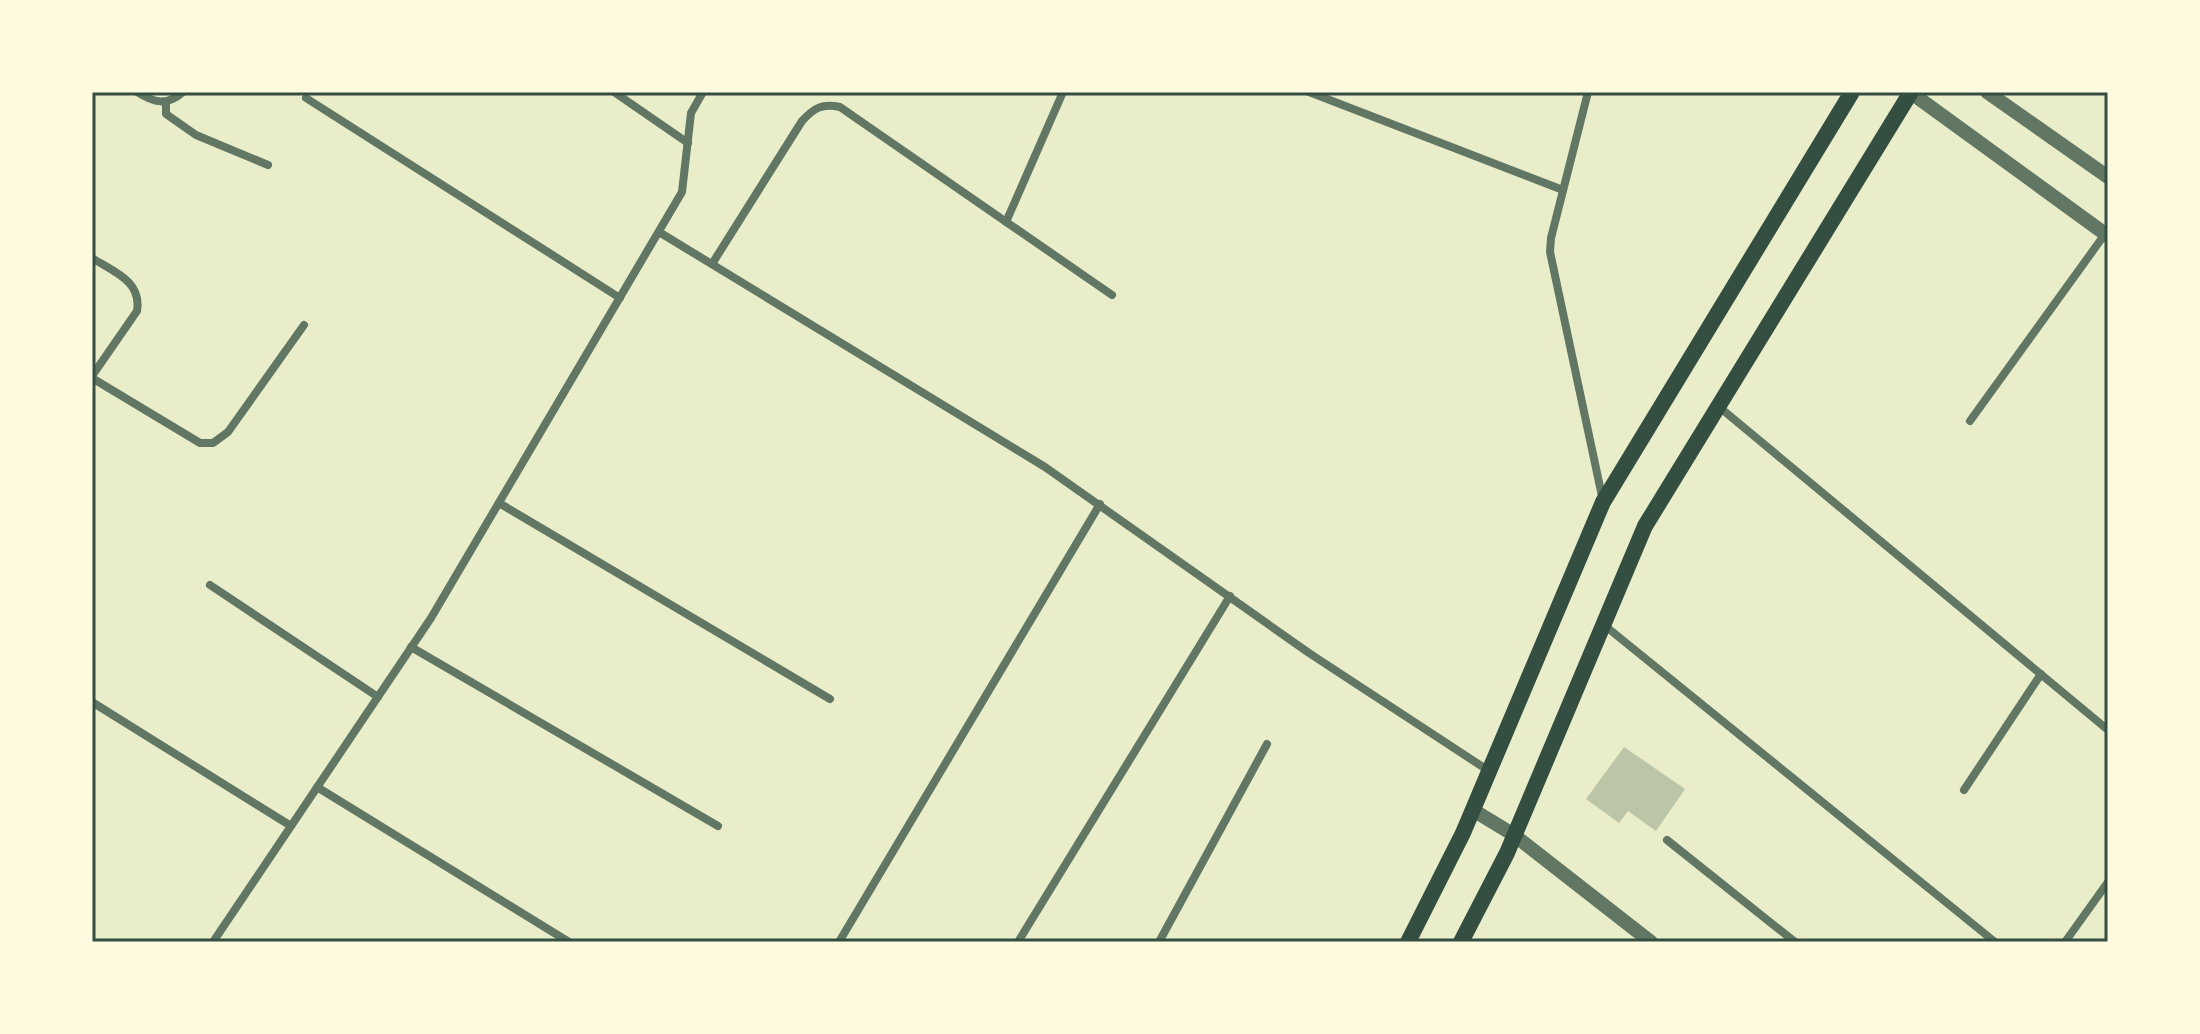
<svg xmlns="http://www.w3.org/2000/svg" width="2200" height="1034" viewBox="0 0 2200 1034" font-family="Jost,sans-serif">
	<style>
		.building { fill: #bcc5a7 }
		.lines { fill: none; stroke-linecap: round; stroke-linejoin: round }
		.minor { stroke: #617663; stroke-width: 8 }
		.tertiary { stroke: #617663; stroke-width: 14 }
		.secondary { stroke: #344e41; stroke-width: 16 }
		.neatline { fill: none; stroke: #344e41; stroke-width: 3 }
	</style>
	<rect width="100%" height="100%" fill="#e9edc9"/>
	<path class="building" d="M1624,747L1685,789L1656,831L1628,811L1619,823L1586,799Z"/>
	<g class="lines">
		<g class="minor">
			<path d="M137,92C154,103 167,106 183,92"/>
			<path d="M614,92L688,143"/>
			<path d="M1309,92L1563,190"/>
			<path d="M1588,92L1551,238L1550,252L1603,501"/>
			<path d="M306,98L620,298"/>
			<path d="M166,102V114L196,135L268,165"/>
			<path d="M1006,222L1063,92"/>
			<path d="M659,232L1045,467L1309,653L1489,771"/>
			<path d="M92,258C114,272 142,281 137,311L92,376"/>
			<path d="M712,264L802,121C814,108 822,103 840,107L1112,295"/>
			<path d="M92,378L200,443H213L228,432L304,325"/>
			<path d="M1718,406L2108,730"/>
			<path d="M1970,421L2105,234"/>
			<path d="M499,503L830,699"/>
			<path d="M210,585L378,697"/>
			<path d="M1604,625L1995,942"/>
			<path d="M411,647L718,826"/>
			<path d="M92,702L291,826"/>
			<path d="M317,787L569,942"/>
			<path d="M1964,790L2041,674"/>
			<path d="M1667,840L1795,942"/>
			<path d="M213,942L431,618L682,192L691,113L703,92"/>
			<path d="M839,942L1100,504"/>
			<path d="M1018,942L1230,596"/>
			<path d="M1159,942L1267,744"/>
			<path d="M2065,942L2108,882"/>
		</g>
		<g class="tertiary">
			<path d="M1910,92L2108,236"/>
			<path d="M1987,92L2108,177"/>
			<path d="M1473,810L1514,835L1651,942"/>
		</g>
		<g class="secondary">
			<path d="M1408,942L1463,833L1603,502L1852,92"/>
			<path d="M1461,942L1507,853L1645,526L1911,92"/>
		</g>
	</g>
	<rect width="2200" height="1034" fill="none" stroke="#fefae0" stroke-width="188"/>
	<rect x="94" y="94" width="2012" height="846" class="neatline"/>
</svg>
